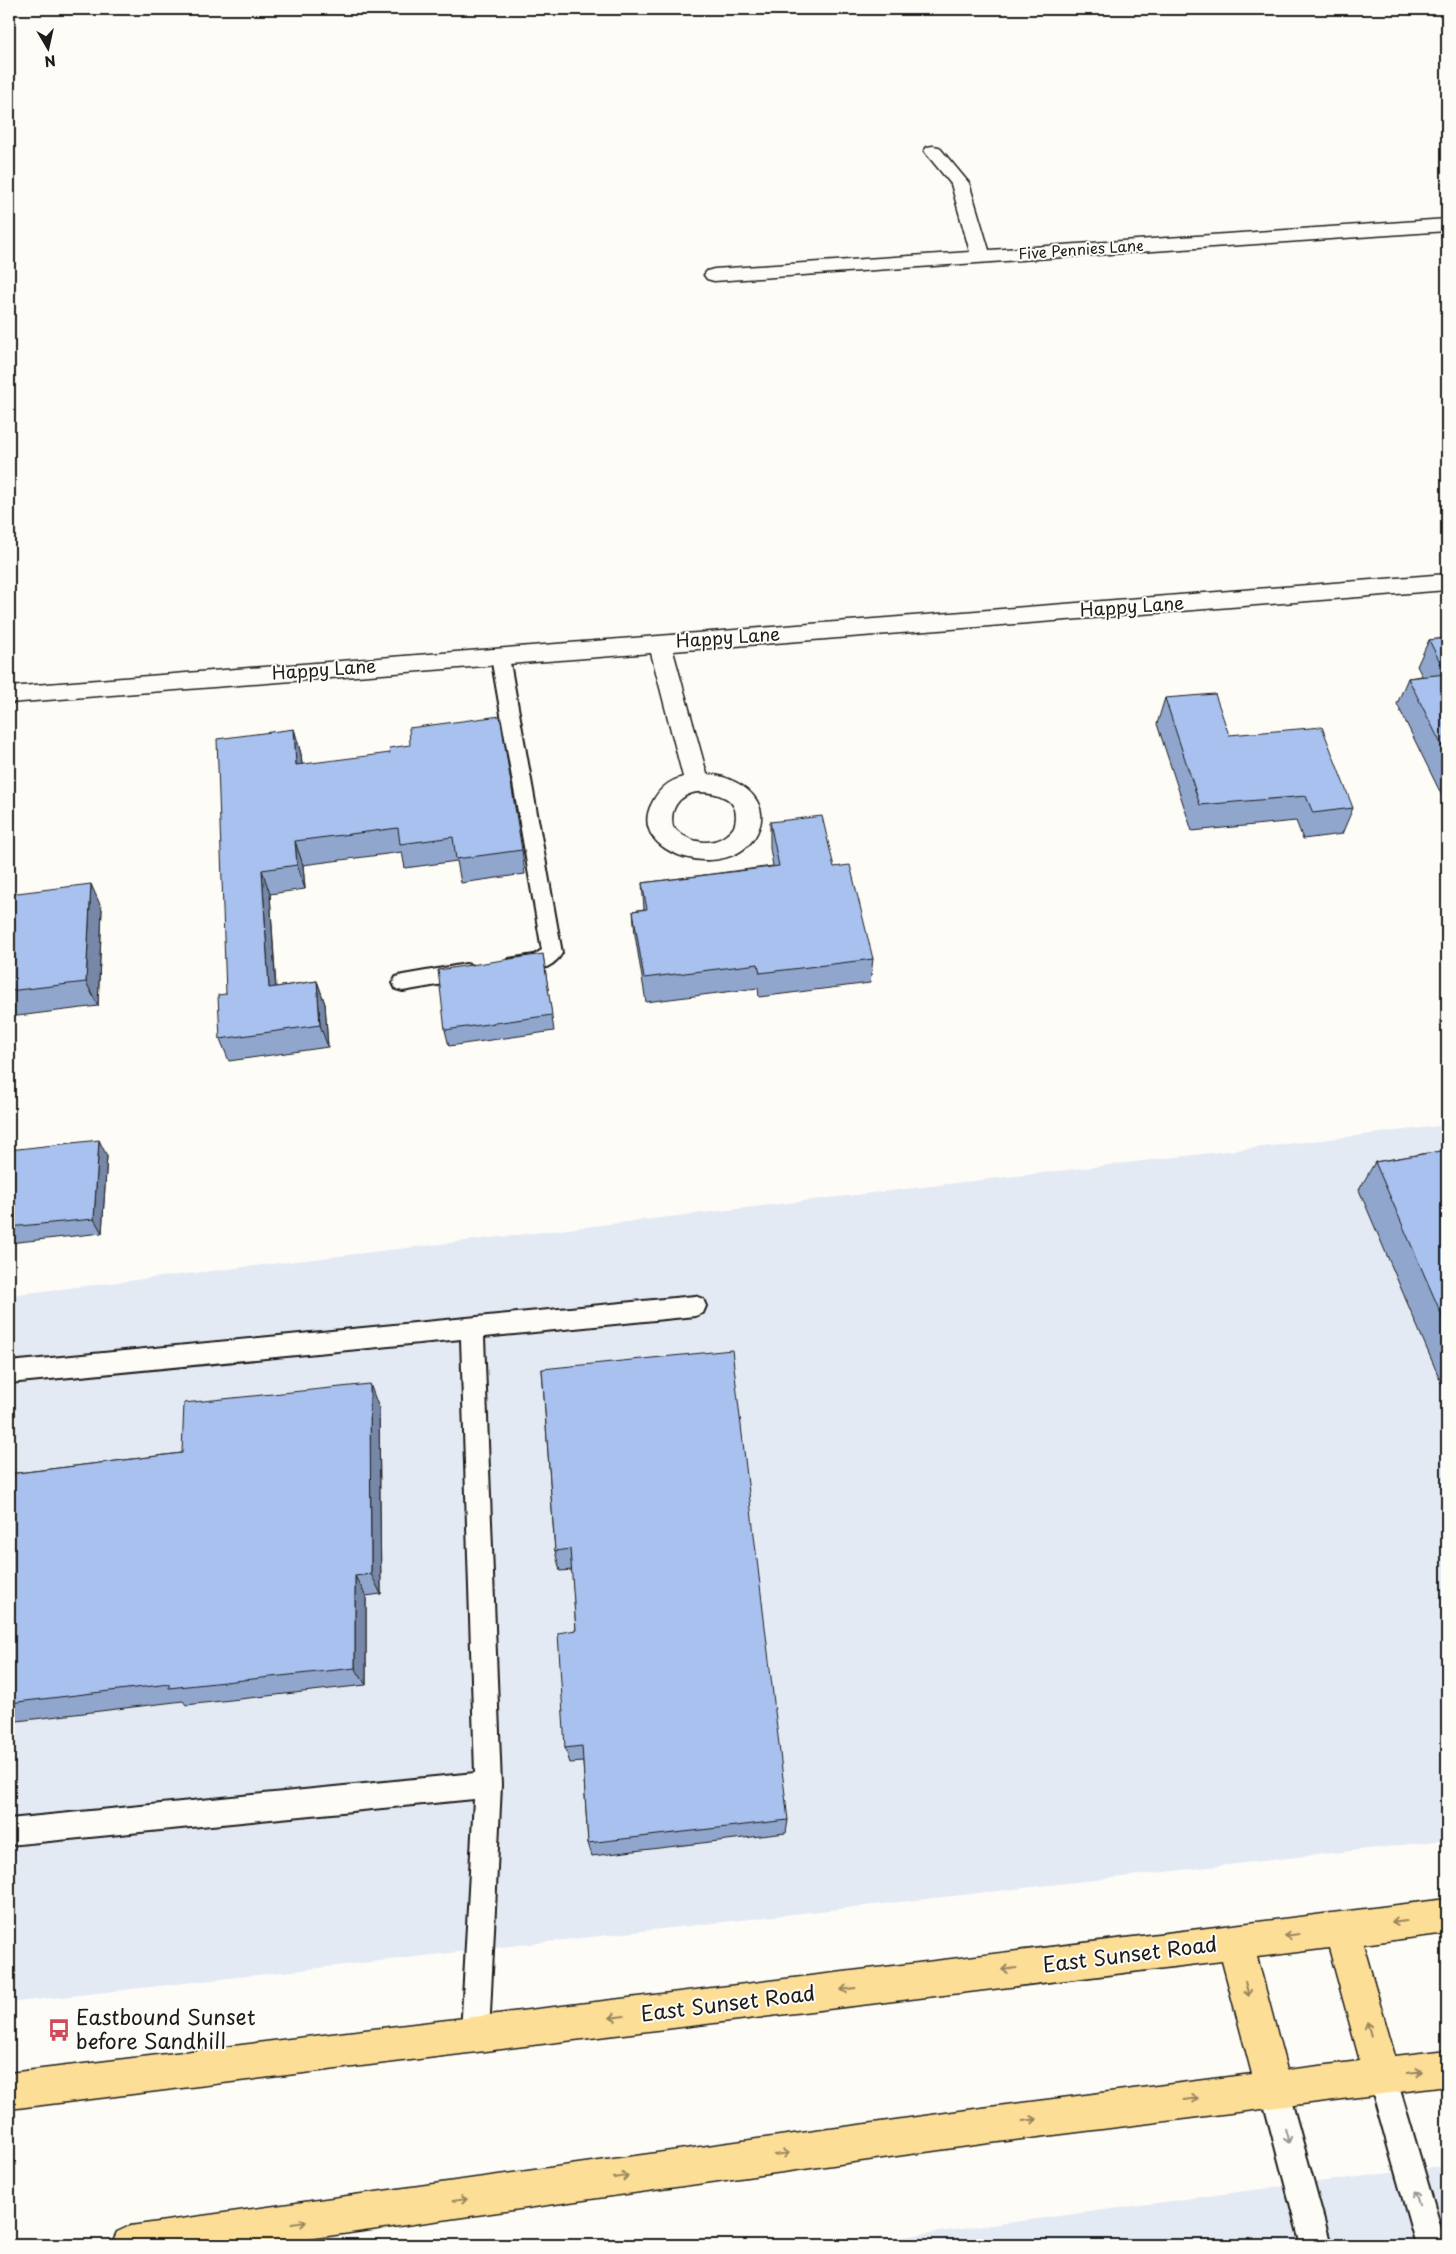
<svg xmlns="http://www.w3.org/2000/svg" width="1456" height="2254" viewBox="0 0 1456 2254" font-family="'Playpen Sans',sans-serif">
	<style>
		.built { fill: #e4eaf4 }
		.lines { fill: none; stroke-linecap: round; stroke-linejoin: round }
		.lane-casing { stroke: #1c1c1c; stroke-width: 4 }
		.street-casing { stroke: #1c1c1c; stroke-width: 3 }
		.primary-casing { stroke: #1c1c1c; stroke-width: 3 }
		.lane { fill: #fdfcf7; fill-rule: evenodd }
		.street { fill: #fdfcf7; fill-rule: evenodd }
		.primary { fill: #fdde96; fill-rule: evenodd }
		.wall { fill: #90a6cd; stroke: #1c1c1c }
		.shaded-wall { fill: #7687a7; stroke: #1c1c1c }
		.building { fill: #a8c1ee; stroke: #1c1c1c }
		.oneway { stroke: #98875f }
		.oneway2 { stroke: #989794 }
		.labels { text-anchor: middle; stroke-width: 4; stroke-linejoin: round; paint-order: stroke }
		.far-street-label { font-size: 15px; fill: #1c1c1c; stroke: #fdfcf7 }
		.street-label { font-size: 18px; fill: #1c1c1c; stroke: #fdfcf7 }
		.near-street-label { font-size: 21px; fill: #1c1c1c; stroke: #fdfcf7 }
		.near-poi-label { font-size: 21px; fill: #1c1c1c; stroke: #fdfcf7; text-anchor: start }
	</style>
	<rect width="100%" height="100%" fill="#fdfcf7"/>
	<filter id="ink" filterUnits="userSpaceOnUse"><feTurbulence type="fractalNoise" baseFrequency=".02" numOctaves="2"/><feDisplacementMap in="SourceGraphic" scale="10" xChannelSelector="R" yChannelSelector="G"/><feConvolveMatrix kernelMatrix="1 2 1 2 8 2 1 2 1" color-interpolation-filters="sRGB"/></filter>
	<g filter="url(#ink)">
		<g class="built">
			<path d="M1447,1125V1840L9,2003V1295Z"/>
			<path d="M1447,2166V2245H841L1238,2192Z"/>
		</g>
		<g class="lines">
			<defs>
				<g id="lane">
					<path d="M500,651L506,653L509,657L562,953C553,970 526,976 509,971L506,965L509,959L534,955L542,950L491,657L494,653Z"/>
					<path d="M466,964L473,966L476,972L473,978L466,980L403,991L396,989L393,983L396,977L403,975Z"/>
					<path d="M695,1296L703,1299L706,1306L703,1313L695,1316L484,1337L501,1785L489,2034L485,2044L475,2048L465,2044L461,2034L474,1799L9,1845V1819L475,1773L461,1339L9,1383V1362Z"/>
					<path d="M1382,2062L1392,2066L1396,2076L1446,2245H1416L1368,2076L1372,2066Z"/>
					<path d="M1274,2075L1284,2079L1288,2089L1331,2245H1301L1260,2089L1264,2079Z"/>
				</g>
				<g id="street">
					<path d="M933,146L939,147L969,183L989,250L1447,219V231L714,281L707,279L704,275L707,271L714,269L970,252L951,184L924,151L927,147Z"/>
					<path d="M1447,574V590L673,651L707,774C736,776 774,799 757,833C731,885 624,855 652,803C659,789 668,781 683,777L651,653L9,703V687ZM697,792C719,792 743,799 734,827C718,849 690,845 673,827C669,809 679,795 697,792Z"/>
				</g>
				<path id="primary" d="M1447,1899V1933L1363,1944L1395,2056L1447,2050V2086L982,2144L264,2245H111L117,2232L130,2226L982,2108L1252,2074L1222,1961L9,2109V2073ZM1329,1948L1360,2061L1287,2070L1257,1957Z"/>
			</defs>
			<use href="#lane" class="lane-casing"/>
			<use href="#street" class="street-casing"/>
			<use href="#primary" class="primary-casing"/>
			<use href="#lane" class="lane"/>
			<use href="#street" class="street"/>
			<use href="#primary" class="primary"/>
		</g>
		<g class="wall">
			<path d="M1447,638V806L1397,704L1408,678L1422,676L1417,666L1429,640Z"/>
			<path d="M1165,698L1353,808L1342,834L1303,839L1296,821L1192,831L1157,724Z"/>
			<path d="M294,729L301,754L302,764L522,850L525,874L461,883L457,861L405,868L402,852L303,865L305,889L270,894L276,987L317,981L325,1004L328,1047L229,1061L220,1039L226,994Z"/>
			<path d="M770,822L834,867L873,959L870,983L759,997L758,988L646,1002L635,935L633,911L644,909L642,883L773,866L770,848Z"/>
			<path d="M9,894L102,909L98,1006L9,1017Z"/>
			<path d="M543,954L554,1031L449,1046L445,1030Z"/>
			<path d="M9,1150L107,1156L102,1233L9,1243Z"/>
			<path d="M1447,1150V1396L1359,1190L1375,1162Z"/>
			<path d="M542,1369L788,1820L786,1833L592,1856L588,1843L583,1762L570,1763L565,1748L576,1630L572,1570L560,1571L555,1551Z"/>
			<path d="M379,1408L381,1594L366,1596V1685L186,1705L183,1701L9,1722V1474L182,1453Z"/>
		</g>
		<g class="shaded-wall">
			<path d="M294,729L301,754L304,790L296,765Z"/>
			<path d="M295,841L303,865L305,889L297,865Z"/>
			<path d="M262,870L270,894L277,1011L269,988Z"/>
			<path d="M91,884L102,909L98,1006L86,982Z"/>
			<path d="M317,981L325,1004L328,1047L320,1025Z"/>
			<path d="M99,1140L107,1156L102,1233L94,1219Z"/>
			<path d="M370,1384L379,1408L381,1594L371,1574Z"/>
			<path d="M355,1576L366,1596V1685L355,1668Z"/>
		</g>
		<g class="building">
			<path d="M1447,638V756L1408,678L1446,674L1429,640Z"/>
			<path d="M1215,694L1229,735L1322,727L1353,808L1313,813L1306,796L1200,805L1165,698Z"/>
			<path d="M500,716L522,850L456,859L453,837L400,844L398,828L295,841L297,865L262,870L269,988L317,981L320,1025L220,1039L218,995L226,994L217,739L294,729L296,765L390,753L389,748L410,745L409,728Z"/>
			<path d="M822,816L834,867L850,865L873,959L760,973L758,964L644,978L633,911L647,909L642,883L779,866L770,822Z"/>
			<path d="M91,884L86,982L9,991V894Z"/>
			<path d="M543,954L552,1015L445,1030L438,970Z"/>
			<path d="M99,1140L94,1219L9,1227V1150Z"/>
			<path d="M1447,1150V1327L1375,1162Z"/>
			<path d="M732,1350L788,1820L588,1843L582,1746L565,1748L558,1633L576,1630L570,1549L555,1551L542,1369Z"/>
			<path d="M370,1384L371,1574L355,1576V1668L169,1688V1684L9,1703V1474L182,1453L184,1403Z"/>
		</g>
		<defs><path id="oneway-shaft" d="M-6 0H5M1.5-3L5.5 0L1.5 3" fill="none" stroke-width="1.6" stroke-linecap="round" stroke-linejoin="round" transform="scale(1.25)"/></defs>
		<g class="oneway">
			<use href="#oneway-shaft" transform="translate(1399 1922) rotate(173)"/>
			<use href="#oneway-shaft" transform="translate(1292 1935) rotate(173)"/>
			<use href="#oneway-shaft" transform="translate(1009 1969) rotate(173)"/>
			<use href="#oneway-shaft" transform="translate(848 1989) rotate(173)"/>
			<use href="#oneway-shaft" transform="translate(1247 1989) rotate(75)"/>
			<use href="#oneway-shaft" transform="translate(617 2017) rotate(173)"/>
			<use href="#oneway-shaft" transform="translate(1369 2029) rotate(-106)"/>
			<use href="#oneway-shaft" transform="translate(1415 2072) rotate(-7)"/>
			<use href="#oneway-shaft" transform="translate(1191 2099) rotate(-7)"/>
			<use href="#oneway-shaft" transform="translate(1030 2120) rotate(-7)"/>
			<use href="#oneway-shaft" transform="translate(782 2154) rotate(-8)"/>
			<use href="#oneway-shaft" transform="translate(621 2177) rotate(-8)"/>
			<use href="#oneway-shaft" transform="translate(460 2200) rotate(-8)"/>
			<use href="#oneway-shaft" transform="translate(299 2223) rotate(-8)"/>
		</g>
		<g class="oneway2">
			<use href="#oneway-shaft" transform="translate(1287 2136) rotate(75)"/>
			<use href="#oneway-shaft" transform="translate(1417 2198) rotate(-106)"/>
		</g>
	</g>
	<defs>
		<symbol id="bus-bare" viewBox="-9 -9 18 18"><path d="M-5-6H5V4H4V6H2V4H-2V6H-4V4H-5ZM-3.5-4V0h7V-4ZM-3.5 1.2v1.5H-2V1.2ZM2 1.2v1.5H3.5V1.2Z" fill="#d1495b" stroke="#fdfcf7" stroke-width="2.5" paint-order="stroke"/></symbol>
	</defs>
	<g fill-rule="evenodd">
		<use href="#bus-bare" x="43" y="2014" width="32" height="32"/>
	</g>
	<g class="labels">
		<g class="far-street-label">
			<text transform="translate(1081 250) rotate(-4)" y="5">Five Pennies Lane</text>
		</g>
		<g class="street-label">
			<text transform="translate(1132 607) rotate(-4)" y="6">Happy Lane</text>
			<text transform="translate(728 638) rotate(-4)" y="6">Happy Lane</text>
			<text transform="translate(324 670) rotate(-4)" y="6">Happy Lane</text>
		</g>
		<g class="near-street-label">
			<text transform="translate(1130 1955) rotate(-7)" y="7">East Sunset Road</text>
			<text transform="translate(728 2004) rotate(-7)" y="7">East Sunset Road</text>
		</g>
		<g class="near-poi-label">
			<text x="76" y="2025">Eastbound Sunset<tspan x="76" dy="24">before Sandhill</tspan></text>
		</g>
	</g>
	<rect width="1456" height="2254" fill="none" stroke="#fdfcf7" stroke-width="30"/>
	<rect x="15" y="15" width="1426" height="2224" fill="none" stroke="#1c1c1c" stroke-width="2" filter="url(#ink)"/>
	<g transform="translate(48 48) rotate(171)" stroke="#fdfcf7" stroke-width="4" paint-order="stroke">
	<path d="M0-4L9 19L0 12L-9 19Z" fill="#1c1c1c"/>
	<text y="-8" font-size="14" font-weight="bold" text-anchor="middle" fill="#1c1c1c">N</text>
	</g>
</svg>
